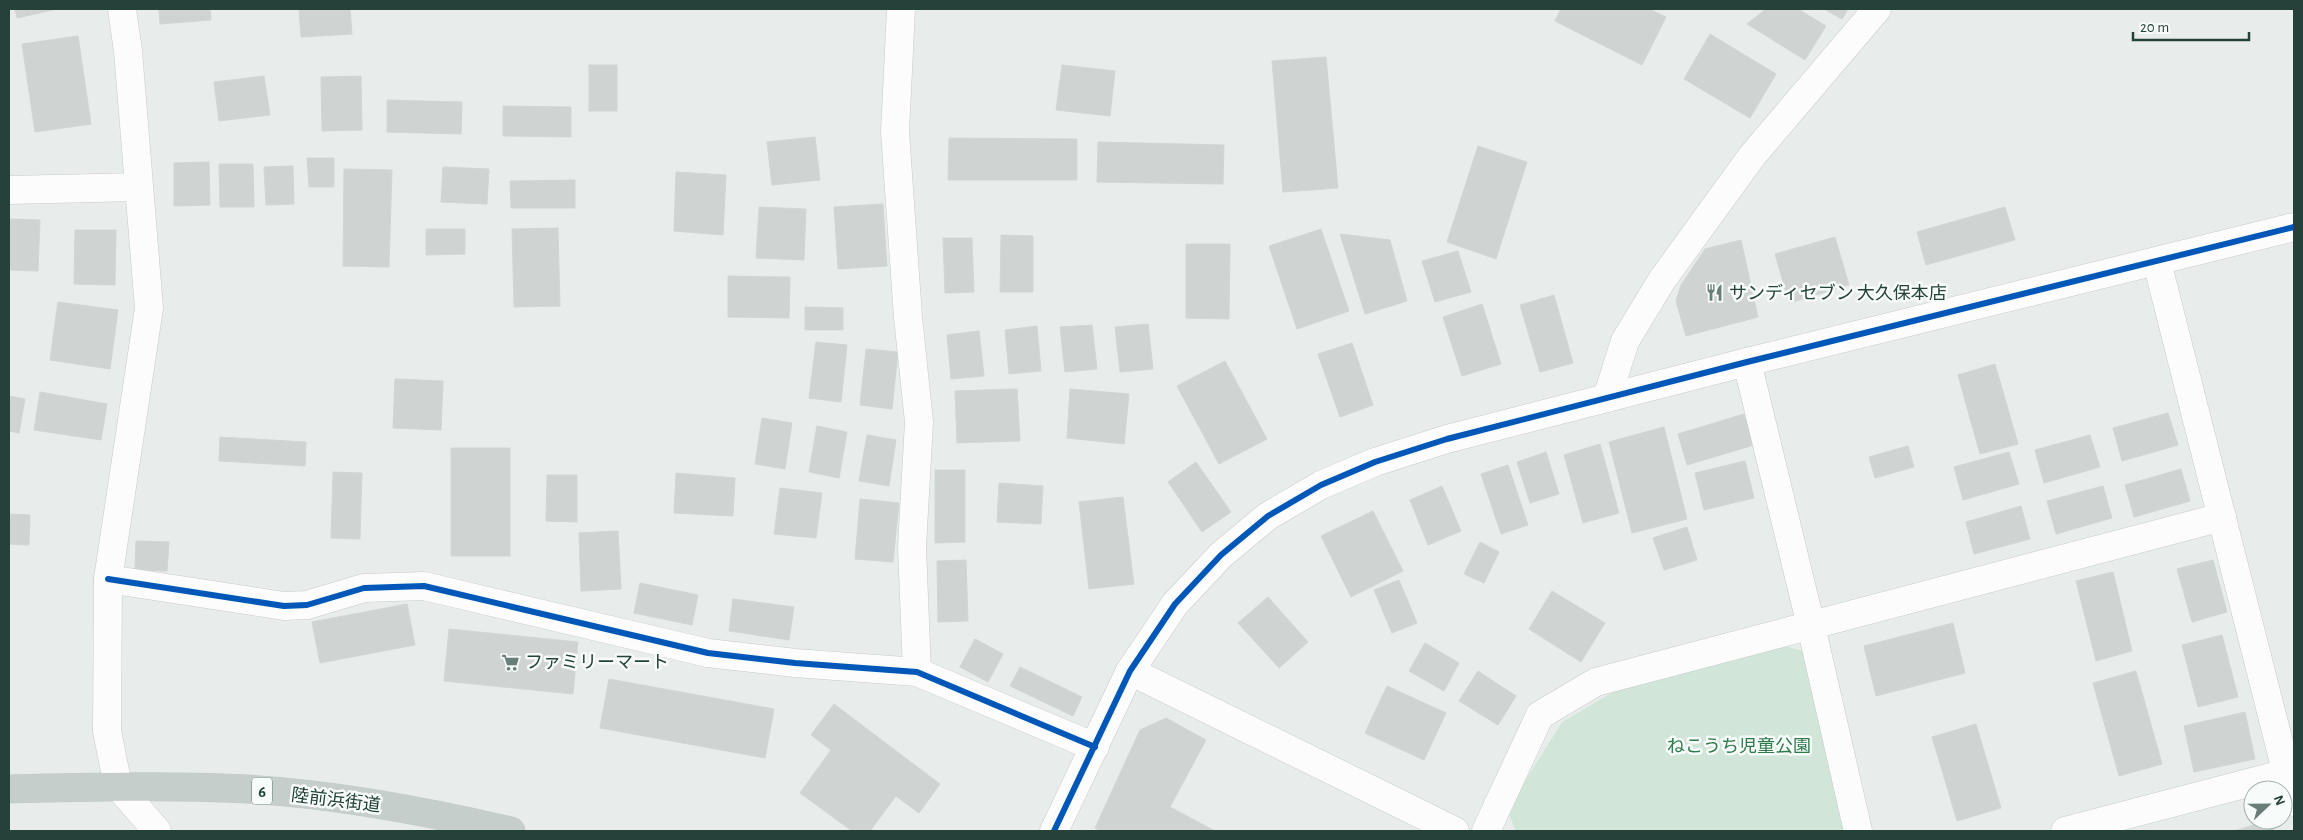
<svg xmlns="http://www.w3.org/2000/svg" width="2303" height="840" viewBox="0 0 2303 840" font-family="'Alegreya Sans','Noto Sans JP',sans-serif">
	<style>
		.green { fill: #d1e6d8 }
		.building { fill: #cfd4d2; stroke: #d1d6d4 }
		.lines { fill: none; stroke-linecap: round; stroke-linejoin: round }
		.minor-casing { stroke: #c5cac8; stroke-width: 29 }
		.tertiary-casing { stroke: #c5cac8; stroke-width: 29 }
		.trunk-casing { stroke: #c3ccc9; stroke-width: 29 }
		.minor { stroke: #fcfcfc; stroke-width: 28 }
		.tertiary { stroke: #fcfcfc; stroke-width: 28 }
		.trunk { stroke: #c6cecc; stroke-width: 28 }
		.cycleway-casing { stroke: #f7fbf9; stroke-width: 9 }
		.cycleway { stroke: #0057b8; stroke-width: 6 }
		.labels { text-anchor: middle; stroke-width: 5; stroke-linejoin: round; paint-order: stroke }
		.shield { fill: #f7fbf9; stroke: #637a73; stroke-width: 1 }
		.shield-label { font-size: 16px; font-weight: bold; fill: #24423a }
		.poi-label { font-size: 18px; fill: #24423a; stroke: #f7fbf9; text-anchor: start }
		.park-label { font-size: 18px; fill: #2d7a4b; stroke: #f7fbf9 }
		.street-label { font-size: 18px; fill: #24423a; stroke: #f7fbf9 }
	</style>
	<rect width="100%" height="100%" fill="#e8edeb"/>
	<path class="green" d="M1784,646L1804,651L1848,831H1516L1507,810L1562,722L1615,691Z"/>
	<g class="building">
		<path d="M15,9H57L17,18Z"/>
		<path d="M159,9H210L211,20L160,24Z"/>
		<path d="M299,9H350L352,34L301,37Z"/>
		<path d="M1561,9H1649L1666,17L1642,65L1555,21Z"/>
		<path d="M1766,9H1798L1826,26L1805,60L1747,24Z"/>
		<path d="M1824,9H1848L1842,19Z"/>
		<path d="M1710,34L1776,74L1750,118L1684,79Z"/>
		<path d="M78,36L91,124L35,132L22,44Z"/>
		<path d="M1326,57L1338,188L1283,192L1272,61Z"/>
		<rect x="589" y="65" width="28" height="46"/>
		<path d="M1062,65L1115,71L1110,116L1056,110Z"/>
		<path d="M264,76L270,115L219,121L214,82Z"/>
		<path d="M361,76L362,130L322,131L321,77Z"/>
		<path d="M387,100L462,102L461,134L387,132Z"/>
		<path d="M503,106L571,107V137L503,136Z"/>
		<path d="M815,137L820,180L772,185L767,142Z"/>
		<path d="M949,138L1077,139V180H948Z"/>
		<path d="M1098,142L1224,145L1223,184L1097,182Z"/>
		<path d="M1478,146L1527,162L1496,259L1447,242Z"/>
		<path d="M307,158H334V187H309Z"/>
		<path d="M209,162L210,205L174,206V163Z"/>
		<path d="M219,164H253L254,207H220Z"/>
		<path d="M293,166L294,204L266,205L264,167Z"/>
		<path d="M443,167L489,169L487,204L441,202Z"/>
		<path d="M344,169L392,170L389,267L343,266Z"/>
		<path d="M676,172L726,175L723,235L674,231Z"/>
		<path d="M575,180V208H511L510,181Z"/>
		<path d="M883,204L887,266L838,269L834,207Z"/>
		<path d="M759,207L806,209L804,260L756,258Z"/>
		<path d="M2005,207L2015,240L1926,265L1917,232Z"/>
		<path d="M9,219L40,220L38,271L9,270Z"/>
		<path d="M558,228L560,306L514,307L512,229Z"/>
		<path d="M426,229H465V254L426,255Z"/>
		<path d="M1321,229L1349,311L1297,329L1269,246Z"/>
		<path d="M75,230H116L115,285L74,284Z"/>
		<path d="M1340,234L1390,240L1407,301L1365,314Z"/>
		<path d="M1001,235L1033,236V292H1000Z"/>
		<path d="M1835,237L1849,285L1789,303L1775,254Z"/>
		<path d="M943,238H972L974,292L945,293Z"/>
		<path d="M1741,240L1758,317L1686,336L1676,301L1681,285L1705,249Z"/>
		<path d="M1186,244H1230L1229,319L1186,318Z"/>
		<path d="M1458,251L1471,292L1435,302L1422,261Z"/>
		<path d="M728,276L790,277L789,318L728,317Z"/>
		<path d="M1554,295L1573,363L1540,372L1520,305Z"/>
		<path d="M58,302L118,310L110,369L50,360Z"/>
		<path d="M1482,304L1501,364L1462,376L1443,317Z"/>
		<path d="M805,307L843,308V330H805Z"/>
		<path d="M1148,324L1153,369L1120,372L1115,327Z"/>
		<path d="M1092,325L1097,369L1065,372L1060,327Z"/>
		<path d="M1037,326L1041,371L1009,374L1005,330Z"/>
		<path d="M979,331L984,376L951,379L947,335Z"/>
		<path d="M816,342L847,345L841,402L809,398Z"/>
		<path d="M1352,343L1373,405L1340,417L1318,354Z"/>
		<path d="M866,349L898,352L892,409L860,405Z"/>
		<path d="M1225,361L1267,439L1219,464L1177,386Z"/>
		<path d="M1995,364L2018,444L1980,454L1958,375Z"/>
		<path d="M395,379L443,381L441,430L393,428Z"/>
		<path d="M1017,389L1020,441L957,443L955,391Z"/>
		<path d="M1070,389L1129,394L1124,444L1067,438Z"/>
		<path d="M40,392L107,404L101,440L34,430Z"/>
		<path d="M9,396L25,399L19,433L9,431Z"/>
		<path d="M2168,413L2178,445L2122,461L2113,428Z"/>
		<path d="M1744,414L1754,445L1687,465L1678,434Z"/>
		<path d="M762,418L792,423L785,469L755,464Z"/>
		<path d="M817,426L847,432L839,478L809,472Z"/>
		<path d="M1664,427L1687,519L1632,533L1609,442Z"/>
		<path d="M867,435L896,440L889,486L859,481Z"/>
		<path d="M2090,435L2100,467L2044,483L2035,450Z"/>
		<path d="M220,437L306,442L305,466L219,461Z"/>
		<path d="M1600,444L1619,513L1583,523L1564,455Z"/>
		<path d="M1908,446L1914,467L1875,478L1869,457Z"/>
		<rect x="451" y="448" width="59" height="108"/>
		<path d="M1546,452L1559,494L1530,503L1517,462Z"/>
		<path d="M2009,452L2019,484L1963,500L1954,467Z"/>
		<path d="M1745,461L1754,498L1704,510L1695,473Z"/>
		<path d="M1196,462L1231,512L1202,532L1168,482Z"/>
		<path d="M1508,465L1528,525L1501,534L1481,474Z"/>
		<path d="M2181,469L2190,501L2134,517L2125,485Z"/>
		<path d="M935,470H965V542L935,543Z"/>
		<path d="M333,472L362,473L360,539L331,538Z"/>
		<path d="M676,473L735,478L733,516L674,513Z"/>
		<path d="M547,475H577V522L546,521Z"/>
		<path d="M999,483L1043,486L1041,524L997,522Z"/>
		<path d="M1442,486L1461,531L1428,545L1410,500Z"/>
		<path d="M2103,486L2112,518L2056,534L2047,501Z"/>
		<path d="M780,488L822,493L816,538L774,534Z"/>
		<path d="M1123,497L1134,584L1089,589L1079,502Z"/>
		<path d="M860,499L899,503L893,562L855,559Z"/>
		<path d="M2021,506L2030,539L1974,554L1966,522Z"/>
		<path d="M1373,511L1403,571L1351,597L1321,536Z"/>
		<path d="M9,514L30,515L29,545L9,544Z"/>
		<path d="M1687,527L1697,560L1664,570L1653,538Z"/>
		<path d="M618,531L621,589L581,591L579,533Z"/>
		<path d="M136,541L169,542L167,571L135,570Z"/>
		<path d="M1480,542L1499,552L1484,583L1464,574Z"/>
		<path d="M966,560L968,621L938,622L937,561Z"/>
		<path d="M2213,560L2227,612L2192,622L2177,569Z"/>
		<path d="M2113,572L2132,651L2096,661L2076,581Z"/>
		<path d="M1399,580L1417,623L1392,633L1374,590Z"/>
		<path d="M640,583L698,595L692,625L634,613Z"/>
		<path d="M1552,591L1605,623L1581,662L1529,629Z"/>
		<path d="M1268,597L1308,642L1279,668L1238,623Z"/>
		<path d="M733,599L794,607L789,640L729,631Z"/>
		<path d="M407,604L415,645L320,663L312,622Z"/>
		<path d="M1953,623L1965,673L1876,696L1864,646Z"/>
		<path d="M449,629L578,642L573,694L444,681Z"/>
		<path d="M2222,635L2238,697L2198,707L2182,645Z"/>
		<path d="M975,639L1003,654L988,682L960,667Z"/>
		<path d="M1425,643L1459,663L1444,691L1409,671Z"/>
		<path d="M1020,667L1082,697L1073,716L1010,686Z"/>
		<path d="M1478,671L1516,696L1498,725L1459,701Z"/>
		<path d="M2136,671L2162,764L2119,776L2093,683Z"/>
		<path d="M609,679L774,709L765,758L600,728Z"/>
		<path d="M1387,686L1446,713L1424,760L1365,733Z"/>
		<path d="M834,704L940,784L919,813L896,796L870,831H852L800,793L831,750L811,735Z"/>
		<path d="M2245,712L2255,759L2194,772L2184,726Z"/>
		<path d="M1166,718L1206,740L1170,807L1215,831H1100L1095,828L1140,730Z"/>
		<path d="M1976,724L2001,808L1957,821L1932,737Z"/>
		<path d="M2270,820L2274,831H2234Z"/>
	</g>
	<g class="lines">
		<defs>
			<g id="minor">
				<path d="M122,9L128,51L149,308L108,579L107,731L118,786L157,831"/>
				<path d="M901,9L895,132L908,317L919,422L912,547L917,672"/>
				<path d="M9,190L139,187"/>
				<path d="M2157,262L2294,802"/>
				<path d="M1747,362L1811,626L1858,831"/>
				<path d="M1607,398L1625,341L1662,280L1752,156L1877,9"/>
				<path d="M108,579L284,606L307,605L364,588L424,586L708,653L795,663L917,672L1095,747"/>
				<path d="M1130,671L1455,831"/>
				<path d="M1486,831L1540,715L1596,682L2222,517"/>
				<path d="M2065,831L2294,771"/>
			</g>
			<path id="tertiary" d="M1054,831L1130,671L1175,604L1221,555L1268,516L1321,485L1375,462L1447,439L1747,362L2294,227"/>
			<path id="trunk" d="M9,789C88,787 167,785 247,789C336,794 425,811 511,831"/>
		</defs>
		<use href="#minor" class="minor-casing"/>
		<use href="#tertiary" class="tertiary-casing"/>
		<use href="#trunk" class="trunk-casing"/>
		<use href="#minor" class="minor"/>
		<use href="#tertiary" class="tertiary"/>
		<use href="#trunk" class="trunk"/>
		<defs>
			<g id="cycleway">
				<path d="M108,579L284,606L307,605L364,588L424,586L708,653L795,663L917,672L1095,747"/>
				<path d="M1054,831L1130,671L1175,604L1221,555L1268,516L1321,485L1375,462L1447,439L1747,362L2294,227"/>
			</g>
		</defs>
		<use href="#cycleway" class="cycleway-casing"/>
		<use href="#cycleway" class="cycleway"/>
	</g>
	<defs>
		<symbol id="restaurant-bare" viewBox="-9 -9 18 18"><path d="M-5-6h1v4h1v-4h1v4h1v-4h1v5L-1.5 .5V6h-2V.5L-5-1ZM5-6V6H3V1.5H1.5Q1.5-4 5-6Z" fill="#697e78" stroke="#f7fbf9" stroke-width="2.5" paint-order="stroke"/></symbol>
		<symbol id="supermarket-bare" viewBox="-9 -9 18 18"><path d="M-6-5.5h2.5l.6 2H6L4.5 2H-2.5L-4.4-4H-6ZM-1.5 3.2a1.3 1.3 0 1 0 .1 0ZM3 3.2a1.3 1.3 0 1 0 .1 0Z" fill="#697e78" stroke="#f7fbf9" stroke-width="2.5" paint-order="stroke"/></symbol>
	</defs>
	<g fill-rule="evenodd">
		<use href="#restaurant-bare" x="1702" y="280" width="25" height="25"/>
		<use href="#supermarket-bare" x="498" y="650" width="25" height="25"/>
	</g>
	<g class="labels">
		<rect class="shield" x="252" y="777.5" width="20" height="27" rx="4"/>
		<g class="shield-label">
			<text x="262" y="797">6</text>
		</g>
		<g class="poi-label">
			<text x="1729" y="299">サンディセブン 大久保本店</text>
			<text x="525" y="668">ファミリーマート</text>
		</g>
		<g class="park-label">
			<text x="1739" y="752">ねこうち児童公園</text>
		</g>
		<g class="street-label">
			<text transform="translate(336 800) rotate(7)" y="6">陸前浜街道</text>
		</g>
	</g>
	<rect width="2303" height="840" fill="none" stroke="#24423a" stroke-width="20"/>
	<g transform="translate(2268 805) rotate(68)"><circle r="24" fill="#f7fbf9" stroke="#a3b1ad"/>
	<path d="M0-4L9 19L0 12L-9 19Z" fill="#697e78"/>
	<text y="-8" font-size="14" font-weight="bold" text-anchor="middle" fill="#24423a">N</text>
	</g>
	<path d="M2133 32v8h116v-8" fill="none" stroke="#24423a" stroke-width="2.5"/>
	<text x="2140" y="32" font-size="15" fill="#24423a" stroke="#f7fbf9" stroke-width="4" paint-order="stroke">20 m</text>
</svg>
